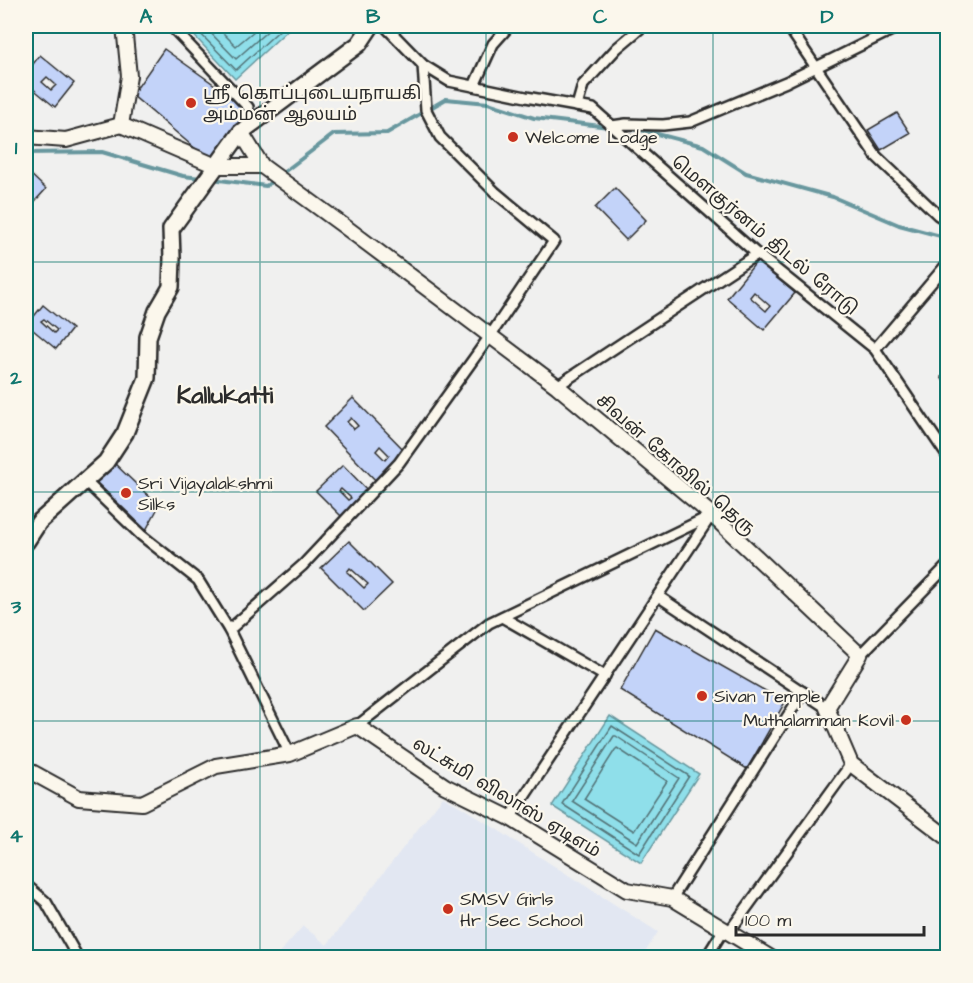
<svg xmlns="http://www.w3.org/2000/svg" width="973" height="983" viewBox="0 0 973 983" font-family="'Architects Daughter','Noto Sans Tamil',sans-serif">
	<style>
		.built { fill: #e2e7f2 }
		.water { fill: #8fdfea; stroke: #67979e; stroke-width: 1.5 }
		.lines { fill: none; stroke-linecap: round; stroke-linejoin: round }
		.shore { stroke: #537377; stroke-width: 1.5 }
		.stream { stroke: #67979e; stroke-width: 4 }
		.building { fill: #c3d3f9; stroke: #2b2b2b; stroke-width: 1.5; fill-rule: evenodd }
		.street-casing { stroke: #2b2b2b; stroke-width: 14 }
		.secondary-casing { stroke: #2b2b2b; stroke-width: 18 }
		.primary-casing { stroke: #2b2b2b; stroke-width: 20 }
		.street { stroke: #fbf7ec; stroke-width: 9 }
		.secondary { stroke: #fbf7ec; stroke-width: 14 }
		.primary { stroke: #fbf7ec; stroke-width: 15 }
		.grid { fill: none; stroke: #0f766e; stroke-width: 1.5; stroke-opacity: 0.55 }
		.poi-dot { fill: #c8321e; stroke: #fbf7ec; stroke-width: 2 }
		.labels { text-anchor: middle; stroke-width: 4.5; stroke-linejoin: round; paint-order: stroke }
		.poi-label { font-size: 18px; fill: #2b2b2b; stroke: #fbf7ec; text-anchor: start }
		.street-label { font-size: 18px; fill: #2b2b2b; stroke: #fbf7ec }
		.district-label { font-size: 24px; font-weight: bold; fill: #2b2b2b; stroke: #fbf7ec }
		.neatline { fill: none; stroke: #0f766e; stroke-width: 2 }
		.grid-label { font-size: 20px; text-anchor: middle; font-weight: bold; fill: #0f766e }
	</style>
	<rect width="100%" height="100%" fill="#f0f0ef"/>
	<filter id="ink" filterUnits="userSpaceOnUse"><feTurbulence type="fractalNoise" baseFrequency=".0167" numOctaves="2"/><feDisplacementMap in="SourceGraphic" scale="12" xChannelSelector="R" yChannelSelector="G"/><feConvolveMatrix kernelMatrix="1 2 1 2 8 2 1 2 1" color-interpolation-filters="sRGB"/></filter>
	<g filter="url(#ink)">
		<path class="built" d="M443,797L463,808L658,932L642,957H276L303,926L327,945Z"/>
		<g class="water">
			<path d="M185,26H292L235,79Z"/>
			<path d="M610,716L699,774L641,863L552,806Z"/>
		</g>
		<g class="lines">
			<g class="shore">
				<path d="M193,26L236,70L284,26"/>
				<path d="M204,26L236,59L273,26"/>
				<path d="M216,26L236,46L260,26"/>
				<path d="M612,726L689,776L639,854L562,804Z"/>
				<path d="M614,736H616L679,778L637,843L572,801Z"/>
				<path d="M617,748L667,781L634,831L584,799L615,750Z"/>
			</g>
			<g class="stream">
				<path d="M623,128L646,131L703,146L746,173L833,197L899,225L948,238"/>
				<path d="M26,153L102,152L183,176L201,178"/>
				<path d="M280,175L334,134L387,133L446,99L488,103L534,118L609,127"/>
				<path d="M212,179L266,186L274,180"/>
			</g>
		</g>
		<g class="building">
			<path d="M164,49L253,112L216,154V166L132,95Z"/>
			<path d="M40,55L74,83L55,107L26,83V73ZM47,77L56,85L51,90L42,82Z"/>
			<path d="M897,113L910,133L881,150L868,130Z"/>
			<path d="M26,170L46,189L26,211V198L29,194L26,192Z"/>
			<path d="M615,188L646,220L626,240L595,208Z"/>
			<path d="M757,261L795,293L764,330L727,298ZM754,292L770,306L766,311L750,297Z"/>
			<path d="M43,305L72,329L56,349L27,325ZM44,319L57,330L54,333L41,321Z"/>
			<path d="M948,373V388L941,377Z"/>
			<path d="M353,398L410,456L380,485L324,427ZM351,418L358,426L354,429L347,422ZM380,446L389,455L385,460L376,451Z"/>
			<path d="M113,462L159,506L146,530L94,480Z"/>
			<path d="M343,465L372,495L346,521L316,491ZM341,489L351,498L348,500L339,491Z"/>
			<path d="M349,541L392,584L364,611L321,568ZM350,568L368,584L364,588L347,572Z"/>
			<path d="M655,628L785,702L747,769L620,690Z"/>
		</g>
		<g class="lines">
			<defs>
				<g id="street">
					<path d="M171,26L248,107"/>
					<path d="M385,26L423,65L449,81L526,97L593,109L757,254L875,349L948,457"/>
					<path d="M788,26L876,156L938,215L948,221"/>
					<path d="M474,86L493,44L509,26"/>
					<path d="M577,106L583,85L617,48L643,26"/>
					<path d="M612,126L626,124L663,125L690,122L786,82L900,26"/>
					<path d="M875,349L948,263"/>
					<path d="M557,386L757,254"/>
					<path d="M85,481L141,535L198,580L229,630L290,754"/>
					<path d="M658,596L827,708"/>
					<path d="M502,617L605,676"/>
					<path d="M229,630L303,565L399,463L490,336L554,241L495,192L440,137L426,110L423,65"/>
					<path d="M860,655L948,565"/>
					<path d="M357,726L489,623L712,515"/>
					<path d="M510,818L710,517"/>
					<path d="M26,885L46,902L78,958"/>
					<path d="M672,898L803,692"/>
					<path d="M729,932L851,764"/>
					<path d="M706,958L724,929"/>
				</g>
				<g id="secondary">
					<path d="M124,26L129,76L121,125L216,166H262"/>
					<path d="M241,132L262,166L344,226L557,386L712,515L860,655L827,708L851,764L948,838"/>
					<path d="M26,137L66,140L121,125"/>
					<path d="M26,769L79,798L142,803L216,766L290,754L357,726L445,786L510,818L627,890L672,898L771,958"/>
				</g>
				<path id="primary" d="M26,542L39,522L106,462L125,433L147,378L148,337L157,311L171,287L172,258L171,229L241,132L359,44L371,26"/>
			</defs>
			<use href="#street" class="street-casing"/>
			<use href="#secondary" class="secondary-casing"/>
			<use href="#primary" class="primary-casing"/>
			<use href="#street" class="street"/>
			<use href="#secondary" class="secondary"/>
			<use href="#primary" class="primary"/>
		</g>
	</g>
	<path class="grid" d="M260,26V958M486,26V958M713,26V958M26,262H948M26,492H948M26,721H948"/>
	<g class="poi-dot">
		<circle cx="191" cy="103" r="6"/>
		<circle cx="513" cy="137" r="6"/>
		<circle cx="126" cy="493" r="6"/>
		<circle cx="702" cy="696" r="6"/>
		<circle cx="906" cy="720" r="6"/>
		<circle cx="448" cy="909" r="6"/>
	</g>
	<g class="labels">
		<g class="poi-label">
			<text x="203" y="99">ஸ்ரீ கொப்புடையநாயகி<tspan x="203" dy="21">அம்மன் ஆலயம்</tspan></text>
			<text x="525" y="143">Welcome Lodge</text>
			<text x="138" y="489">Sri Vijayalakshmi<tspan x="138" dy="21">Silks</tspan></text>
			<text x="714" y="702">Sivan Temple</text>
			<text x="894" y="726" text-anchor="end">Muthalamman Kovil</text>
			<text x="460" y="905">SMSV Girls<tspan x="460" dy="21">Hr Sec School</tspan></text>
		</g>
		<g class="street-label">
			<text transform="translate(765 235) rotate(40)" y="6">மௌகுர்னம் திடல் ரோடு</text>
			<text transform="translate(676 464) rotate(41)" y="6">சிவன் கோவில் தெரு</text>
			<text transform="translate(507 797) rotate(31)" y="6">லட்சுமி விலாஸ் ஏடிஎம்</text>
		</g>
		<g class="district-label">
			<text x="225" y="403">Kallukatti</text>
		</g>
	</g>
	<rect width="973" height="983" fill="none" stroke="#fbf7ec" stroke-width="66"/>
	<path d="M736 926v9h188v-9" fill="none" stroke="#2b2b2b" stroke-width="3"/>
	<text x="745" y="926" font-size="18" fill="#2b2b2b" stroke="#fbf7ec" stroke-width="4.5" paint-order="stroke">100 m</text>
	<rect x="33" y="33" width="907" height="917" class="neatline"/>
	<g class="grid-label">
		<text x="146" y="23">A</text>
		<text x="373" y="23">B</text>
		<text x="600" y="23">C</text>
		<text x="827" y="23">D</text>
		<text x="16" y="154">1</text>
		<text x="16" y="384">2</text>
		<text x="16" y="613">3</text>
		<text x="16" y="842">4</text>
	</g>
</svg>
